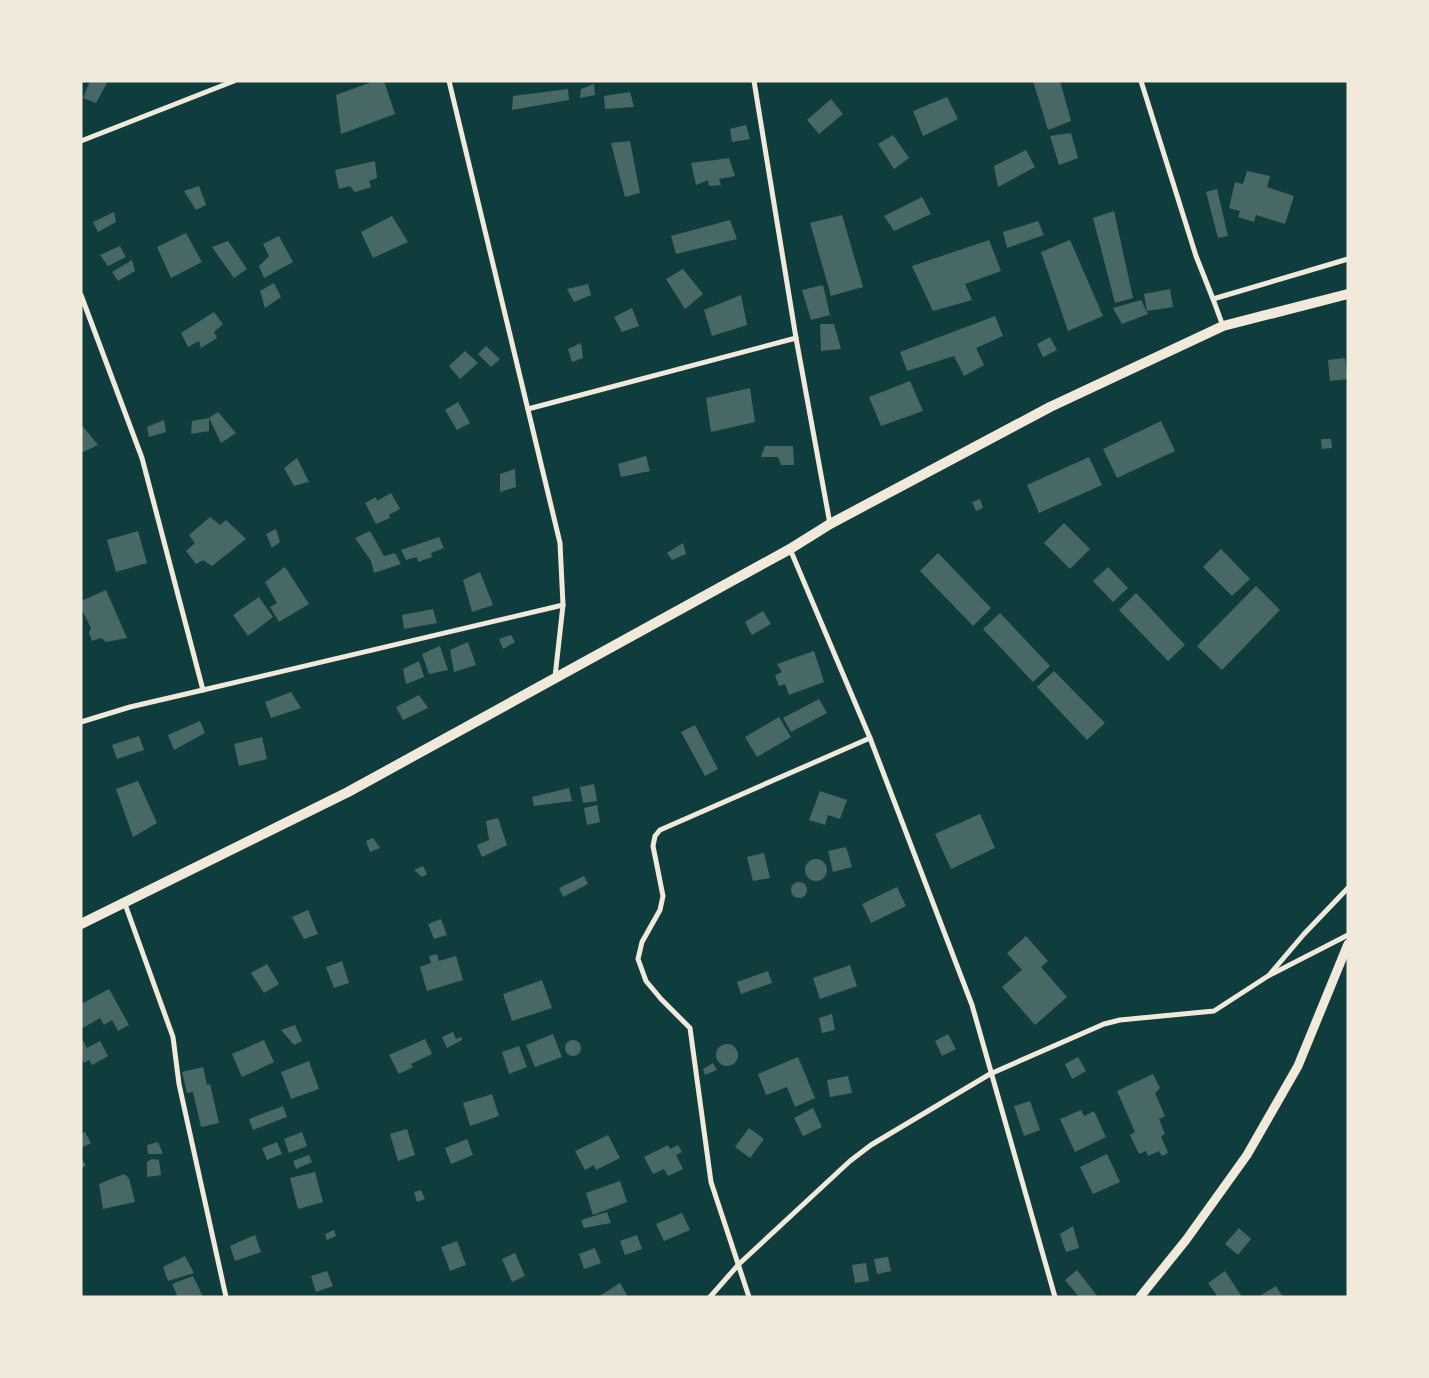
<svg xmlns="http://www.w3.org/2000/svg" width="1429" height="1378" viewBox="0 0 1429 1378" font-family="'Roboto Condensed',sans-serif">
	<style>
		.building { fill: #486865 }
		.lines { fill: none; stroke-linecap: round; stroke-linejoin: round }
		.minor { stroke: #f1e9da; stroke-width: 5 }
		.tertiary { stroke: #f1e9da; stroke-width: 9 }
		.secondary { stroke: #f1e9da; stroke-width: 10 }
	</style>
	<rect width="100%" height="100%" fill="#0f3d3e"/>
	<g class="building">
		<path d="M90,81H108L96,103L83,98Z"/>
		<path d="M374,81H384L395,114L341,134L336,95Z"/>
		<path d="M1033,81H1060L1071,121L1048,130Z"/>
		<path d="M594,84L595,95L580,98L581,89Z"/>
		<path d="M568,89L569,100L512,110L513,96Z"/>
		<path d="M630,92L634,107L605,109L604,96Z"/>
		<path d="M947,97L958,119L923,136L913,111Z"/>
		<path d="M831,99L843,114L819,134L807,120Z"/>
		<path d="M746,125L750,139L732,142L730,129Z"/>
		<path d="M1071,133L1078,158L1059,165L1050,136Z"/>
		<path d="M893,135L909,158L894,169L878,144Z"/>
		<path d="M630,141L640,193L625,197L611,143Z"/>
		<path d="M1026,150L1035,167L998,187L994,166Z"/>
		<path d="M729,158L735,176L719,179L721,185L709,186L708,180L696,185L691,163Z"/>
		<path d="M375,161L377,178L369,181L371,187L355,192L350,186L339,189L335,170Z"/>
		<path d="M1247,171L1270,176L1267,187L1294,196L1285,224L1256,215L1254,222L1238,217L1240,211L1229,208L1235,182L1243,184Z"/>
		<path d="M199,186L206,205L196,210L184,191Z"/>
		<path d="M1217,189L1228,236L1218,238L1206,192Z"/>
		<path d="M922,197L931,214L894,231L884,216Z"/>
		<path d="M1114,211L1133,298L1115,303L1093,218Z"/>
		<path d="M114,212L116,222L98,232L93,222Z"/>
		<path d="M842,215L863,287L831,296L810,223Z"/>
		<path d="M392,216L408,242L373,258L361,232Z"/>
		<path d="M730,220L737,239L676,254L671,236Z"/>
		<path d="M1038,221L1044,235L1007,248L1003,232Z"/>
		<path d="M186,233L202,262L171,278L157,247Z"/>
		<path d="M279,236L293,262L264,278L259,266L269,256L263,244Z"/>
		<path d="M989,240L1001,271L965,284L972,300L933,311L912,266Z"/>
		<path d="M1070,240L1103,316L1068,331L1041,252Z"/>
		<path d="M228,241L247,269L234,278L212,247Z"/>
		<path d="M120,246L126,257L108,266L100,255Z"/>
		<path d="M132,260L135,271L118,281L112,272Z"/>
		<path d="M683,269L703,294L685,309L666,279Z"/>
		<path d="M274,283L281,297L265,308L260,291Z"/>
		<path d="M588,284L591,295L574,302L567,289Z"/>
		<path d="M823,285L830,315L811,320L802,290Z"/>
		<path d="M1170,289L1173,307L1147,311L1144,294Z"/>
		<path d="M741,295L747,325L712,336L704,310Z"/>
		<path d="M1141,300L1148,314L1122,324L1113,308Z"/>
		<path d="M632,308L639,326L622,332L614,317Z"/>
		<path d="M214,312L223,324L214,332L217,338L201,348L199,341L188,347L181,333Z"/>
		<path d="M995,316L1003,336L976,348L984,365L964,376L954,356L907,371L900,352Z"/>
		<path d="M820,324H834L841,349L821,351Z"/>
		<path d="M1050,337L1057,350L1043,357L1037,344Z"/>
		<path d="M581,343L583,358L572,362L568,349Z"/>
		<path d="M486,346L500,359L491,367L478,354Z"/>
		<path d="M465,351L478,363L460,379L449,366Z"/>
		<path d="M1345,358L1348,379L1330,381L1328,360Z"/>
		<path d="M910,381L923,411L881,426L869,397Z"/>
		<path d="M750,388L755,422L711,432L706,398Z"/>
		<path d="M458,402L470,423L457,430L445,410Z"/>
		<path d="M218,412L236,433L221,443L209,418V431L191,434L192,421L209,418Z"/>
		<path d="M164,420L166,432L149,437L147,427Z"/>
		<path d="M1161,421L1175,451L1117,478L1103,449Z"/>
		<path d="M81,424L98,445L81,453Z"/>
		<path d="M1321,439H1331L1332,448L1322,449Z"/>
		<path d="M765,446H793L794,465H781L778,457H761Z"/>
		<path d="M646,456L650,471L621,477L618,464Z"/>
		<path d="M1089,457L1102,485L1039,513L1027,485Z"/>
		<path d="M297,458L309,482L294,486L284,468Z"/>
		<path d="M515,469L516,487L500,492V474Z"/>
		<path d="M391,493L400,509L389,515L390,518L376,524L365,503L376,497L377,501Z"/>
		<path d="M980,499L983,508L976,511L972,502Z"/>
		<path d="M210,517L220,525L226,520L246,539L212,566L203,560L196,564L186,551L195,543L189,535Z"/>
		<path d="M1064,523L1090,549L1070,569L1044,543Z"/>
		<path d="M276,529L280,542L272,548L266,534Z"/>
		<path d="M138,531L147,563L116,572L107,540Z"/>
		<path d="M370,531L384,556L395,553L401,564L374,573L371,561L355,538Z"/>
		<path d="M439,537L444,548L431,553L432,557L418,562L417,557L406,560L401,550Z"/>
		<path d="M683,543L686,554L672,560L667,553Z"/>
		<path d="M1221,549L1250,579L1232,596L1203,567Z"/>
		<path d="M938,553L991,608L973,626L920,571Z"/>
		<path d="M285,567L309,604L279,622L270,607L277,603L265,582Z"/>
		<path d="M1108,567L1128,588L1113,602L1093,581Z"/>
		<path d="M480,572L493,605L472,612L463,580Z"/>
		<path d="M1256,586L1280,610L1222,670L1197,646Z"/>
		<path d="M106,590L127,638L106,642L101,638L92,641L89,633L91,628L81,608V601Z"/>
		<path d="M1136,593L1185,645L1168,661L1119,610Z"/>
		<path d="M259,597L273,617L248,636L233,615Z"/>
		<path d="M433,609L437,623L404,629L402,615Z"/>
		<path d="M763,611L771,624L752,635L745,622Z"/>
		<path d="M1000,613L1050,666L1033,682L983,629Z"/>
		<path d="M511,635L515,642L503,649L499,639Z"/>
		<path d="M468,642L476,665L454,672L450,650Z"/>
		<path d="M440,646L448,670L429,674L422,654Z"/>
		<path d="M814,651L824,682L789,695L785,684L779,686L775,675L782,672L777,664Z"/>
		<path d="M419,661L424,677L406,684L403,669Z"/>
		<path d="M1054,671L1105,723L1087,740L1037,687Z"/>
		<path d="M291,692L301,708L271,718L265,702Z"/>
		<path d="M419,695L428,708L403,720L396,707Z"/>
		<path d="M819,699L827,713L791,732L783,718Z"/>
		<path d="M779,717L791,737L757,757L745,737Z"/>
		<path d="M200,721L205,733L174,750L168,735Z"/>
		<path d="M695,725L718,769L705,776L681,732Z"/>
		<path d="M139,736L144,750L117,759L112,745Z"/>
		<path d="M262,737L267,759L239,766L234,744Z"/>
		<path d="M138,781L157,823L133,837L116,789Z"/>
		<path d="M594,784L597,801L583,803L580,787Z"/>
		<path d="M569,788L572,801L534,806L532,797Z"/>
		<path d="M820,791L847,800L840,819L828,815L825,825L809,820Z"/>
		<path d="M597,805L600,822L587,825L584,808Z"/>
		<path d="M980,814L995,848L951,869L935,834Z"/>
		<path d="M498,818L507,845L482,857L477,845L489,840L486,821Z"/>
		<path d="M373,838L380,848L370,852L366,841Z"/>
		<path d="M846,847L852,867L833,872L828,851Z"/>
		<path d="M764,853L770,878L753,881L747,857Z"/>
		<circle cx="816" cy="870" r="11"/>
		<path d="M423,866L427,874L422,877L414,870Z"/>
		<path d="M584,876L588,884L563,897L559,888Z"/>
		<circle cx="799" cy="890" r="8"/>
		<path d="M897,887L906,906L871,923L862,904Z"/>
		<path d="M308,910L318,934L304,939L292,917Z"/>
		<path d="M441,919L447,935L434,939L428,924Z"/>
		<path d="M1026,936L1048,961L1041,967L1067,997L1035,1025L1002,987L1022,970L1007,953Z"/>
		<path d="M437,954L439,961L456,956L463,980L427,991L420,967L431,963L429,956Z"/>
		<path d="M342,961L349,983L334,988L326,967Z"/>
		<path d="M267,964L279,984L264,993L251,973Z"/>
		<path d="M850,965L857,986L820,999L813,978Z"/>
		<path d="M768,971L772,983L741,994L737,982Z"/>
		<path d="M542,980L552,1008L512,1021L503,994Z"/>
		<path d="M109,989L129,1025L118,1031L112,1020L104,1025L100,1018L81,1029V1004Z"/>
		<path d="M832,1014L835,1030L822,1033L819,1018Z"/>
		<path d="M295,1025L302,1041L294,1045L281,1030Z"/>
		<path d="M453,1032L456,1039L461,1037L462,1040L447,1048L442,1037Z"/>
		<path d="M553,1034L562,1057L535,1067L526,1045Z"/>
		<path d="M948,1034L956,1049L942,1056L935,1041Z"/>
		<path d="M81,1037L87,1048L100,1041L108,1056L92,1065L89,1060L84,1063L81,1057Z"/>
		<path d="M425,1039L432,1054L411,1064L413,1067L399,1074L389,1055Z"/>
		<circle cx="573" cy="1048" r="8"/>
		<path d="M264,1040L274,1062L242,1077L232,1054Z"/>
		<circle cx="727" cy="1055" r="11"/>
		<path d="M519,1046L527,1067L509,1074L502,1052Z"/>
		<path d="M798,1057L815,1098L795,1107L787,1087L766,1095L758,1074Z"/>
		<path d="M1078,1057L1086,1071L1072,1079L1065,1064Z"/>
		<path d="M309,1061L319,1089L291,1099L281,1072Z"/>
		<path d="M713,1063L717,1070L705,1075L703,1069Z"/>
		<path d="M203,1067L207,1085L210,1084L219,1123L201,1127L193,1092L187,1093L182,1072Z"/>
		<path d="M1153,1074L1160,1088L1155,1093L1165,1116L1159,1119L1165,1134L1161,1136L1168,1153L1162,1156L1159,1151L1148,1156L1146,1151L1139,1154L1130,1135L1135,1132L1117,1091Z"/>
		<path d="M848,1076L852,1093L830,1097L827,1080Z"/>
		<path d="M492,1094L499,1116L470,1126L463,1103Z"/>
		<path d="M1030,1101L1040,1130L1024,1136L1014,1106Z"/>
		<path d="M283,1106L287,1117L253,1130L249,1119Z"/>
		<path d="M813,1108L822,1127L803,1136L794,1118Z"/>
		<path d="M1081,1110L1084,1116L1094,1111L1106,1137L1075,1152L1060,1119Z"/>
		<path d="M749,1128L764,1139L750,1158L735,1147Z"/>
		<path d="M407,1129L415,1155L398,1161L390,1134Z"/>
		<path d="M85,1132L91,1143L81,1148V1134Z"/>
		<path d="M302,1132L307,1146L289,1153L284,1139Z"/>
		<path d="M608,1135L620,1158L596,1170L594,1165L585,1170L575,1151Z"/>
		<path d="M467,1139L473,1155L451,1164L445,1148Z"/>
		<path d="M158,1142L163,1154H148L147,1145Z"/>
		<path d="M277,1142L282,1154L267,1160L262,1148Z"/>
		<path d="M668,1145L670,1149L678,1145L682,1152L676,1155L683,1169L668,1176L664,1169L653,1174L644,1157Z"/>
		<path d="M1107,1154L1120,1182L1093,1194L1080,1167Z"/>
		<path d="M309,1155L312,1162L296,1169L293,1161Z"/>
		<path d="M81,1157L86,1166L81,1168Z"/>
		<path d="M152,1159L159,1160L161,1175L147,1177V1162Z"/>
		<path d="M315,1172L323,1202L298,1209L290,1178Z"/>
		<path d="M124,1174L129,1178L135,1202L103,1209L99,1184Z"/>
		<path d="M620,1181L627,1202L593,1215L586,1193Z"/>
		<path d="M421,1190L425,1199L417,1202L414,1192Z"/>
		<path d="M607,1212L611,1223L584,1228L581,1220Z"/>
		<path d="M682,1213L690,1230L664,1241L656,1224Z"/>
		<path d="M1073,1226L1079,1248L1066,1252L1060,1234Z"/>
		<path d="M1239,1228L1251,1239L1238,1255L1225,1244Z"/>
		<path d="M334,1230L336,1236L327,1240L325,1234Z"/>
		<path d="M255,1235L261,1252L235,1261L230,1246Z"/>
		<path d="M637,1235L642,1249L625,1255L620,1241Z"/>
		<path d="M457,1241L466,1265L450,1271L441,1247Z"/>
		<path d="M595,1248L601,1263L584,1269L579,1254Z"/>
		<path d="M515,1253L525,1276L512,1282L502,1259Z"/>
		<path d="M185,1256L194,1273L168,1281L163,1267Z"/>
		<path d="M888,1257L891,1271L877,1274L874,1259Z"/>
		<path d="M866,1263L869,1281L855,1283L852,1265Z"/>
		<path d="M1077,1270L1098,1297H1079L1065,1280Z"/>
		<path d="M327,1271L333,1286L316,1292L311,1276Z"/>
		<path d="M1225,1271L1242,1297H1218L1208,1283Z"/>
		<path d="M193,1276L203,1297H172L177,1295L172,1284Z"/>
		<path d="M620,1283L628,1297H598Z"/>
		<path d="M1276,1286L1283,1297H1258Z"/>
	</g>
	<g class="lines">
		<g class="minor">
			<path d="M449,81L560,543L563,605L555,677"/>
			<path d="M754,81L796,338L830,524"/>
			<path d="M1141,81L1196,256L1213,299"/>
			<path d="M81,141L234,81"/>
			<path d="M81,295L142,458L203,690L563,605"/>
			<path d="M1223,326L1213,299L1348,259"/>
			<path d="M528,409L796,338"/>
			<path d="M790,549L870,738L972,1005L1055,1297"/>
			<path d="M81,722L130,707L203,690"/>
			<path d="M125,904L173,1037L179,1084L226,1297"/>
			<path d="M1270,974L1304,934L1348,888"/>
			<path d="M710,1297L739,1264L850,1161L871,1145L990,1074L1104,1024L1120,1020L1214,1011L1268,976L1348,935"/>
			<path d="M749,1297L711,1182L690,1028L661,999L646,981L638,959L642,942L660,910L663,896L653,846L655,836L660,830L870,738"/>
		</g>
		<path class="tertiary" d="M1140,1297L1186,1240L1247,1155L1298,1066L1348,944"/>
		<path class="secondary" d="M81,924L348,792L790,549L830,524L1050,407L1223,326L1348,294"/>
	</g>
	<rect width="1429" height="1378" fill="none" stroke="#f1e9da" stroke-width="165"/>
</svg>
